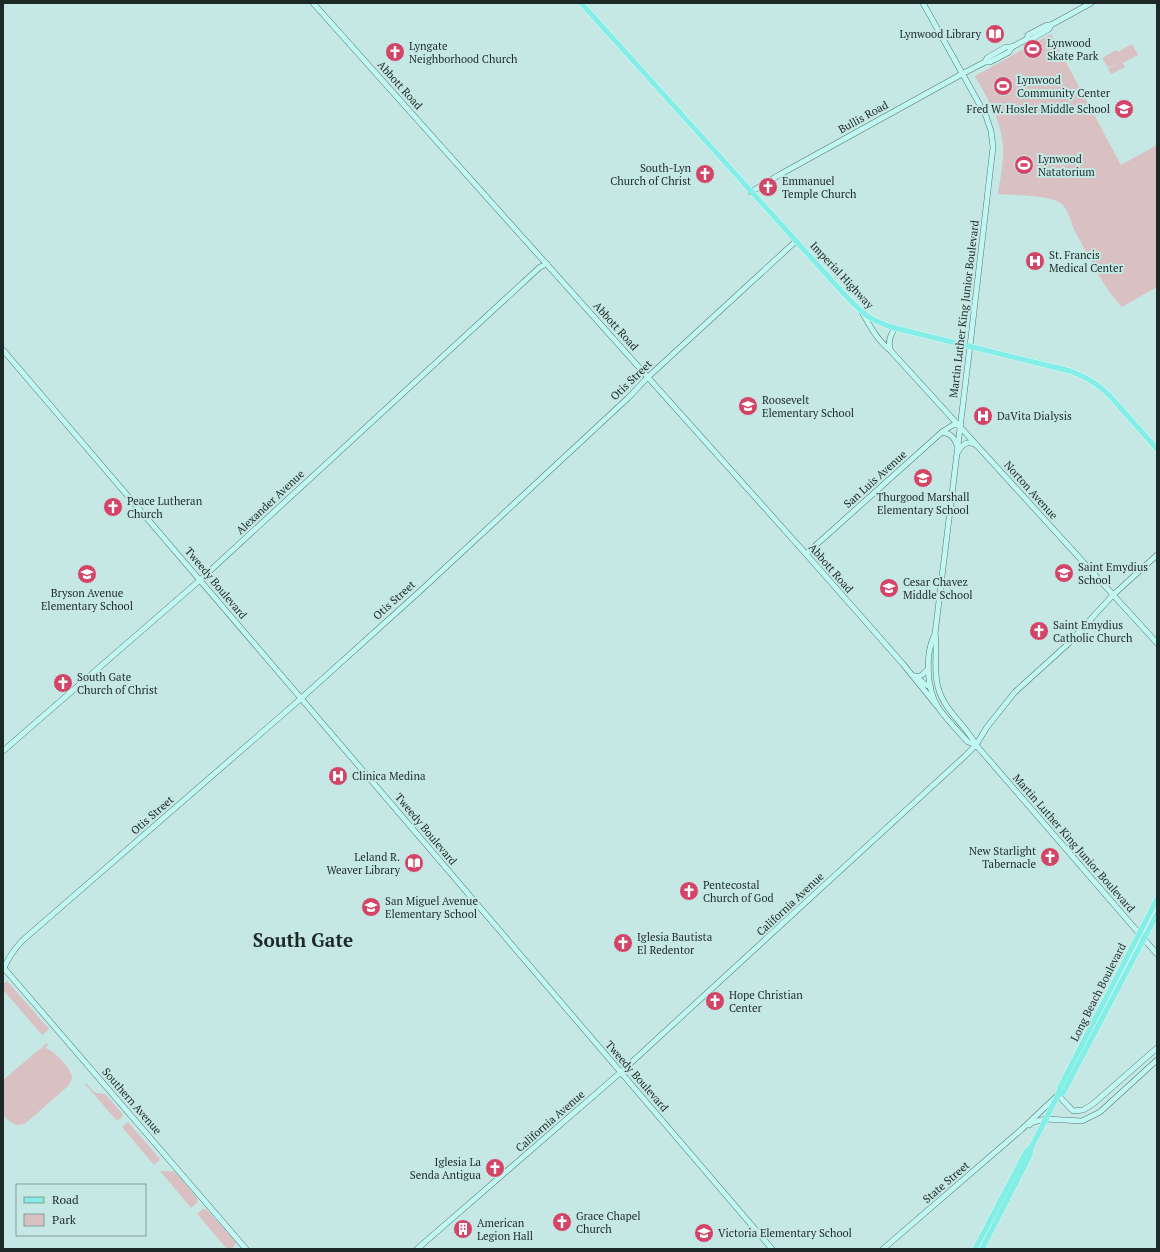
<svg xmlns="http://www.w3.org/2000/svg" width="1160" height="1252" viewBox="0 0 1160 1252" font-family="'PT Serif',serif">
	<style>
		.green { fill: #d9c1c3 }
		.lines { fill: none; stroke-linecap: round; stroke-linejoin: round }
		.secondary-casing { stroke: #567571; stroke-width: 6 }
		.primary-casing { stroke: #fff; stroke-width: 6 }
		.secondary { stroke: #c1f7f2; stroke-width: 5 }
		.primary { stroke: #83eee6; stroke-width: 5.5 }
		.labels { text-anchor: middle; stroke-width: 4; stroke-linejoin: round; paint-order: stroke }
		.poi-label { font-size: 11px; fill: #1c2927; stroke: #c6e8e4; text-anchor: start }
		.street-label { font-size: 11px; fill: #1c2927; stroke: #c6e8e4 }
		.town-label { font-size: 19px; font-weight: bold; fill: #1c2927; stroke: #c6e8e4 }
	</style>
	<rect width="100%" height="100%" fill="#c6e8e4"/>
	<g class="green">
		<path d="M1051,34L1121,165L1157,145V287L1122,307C1102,286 1089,257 1075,231C1070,222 1069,208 1059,202C1047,195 1012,195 998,194C1000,178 1004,163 1003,147C1002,121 987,98 975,76Z"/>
		<path d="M1132,44L1138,55L1123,63L1125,67L1111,74L1108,69L1122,61L1108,68L1102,58L1116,50L1118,52Z"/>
		<path d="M7,981L49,1029L42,1035L5,992H3V984Z"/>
		<path d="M47,1043L48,1045L45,1048C54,1050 71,1068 72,1077C72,1080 70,1083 68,1086L26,1123C15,1128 10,1122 3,1115V1080Z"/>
		<path d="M86,1083L93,1091L96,1093L105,1094L121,1112L123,1116L117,1121L85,1084Z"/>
		<path d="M128,1122L160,1159L154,1165L122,1127Z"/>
		<path d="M160,1171H169L171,1172L173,1171L177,1174L198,1199L197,1203L191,1208Z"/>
		<path d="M203,1209H206L236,1242C234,1247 232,1249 227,1249L197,1214Z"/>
	</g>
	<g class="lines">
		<defs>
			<g id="secondary">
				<path d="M313,3L806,554L903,664L937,706"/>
				<path d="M923,3L986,116L991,131L993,147L970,346L935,634C938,652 933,670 938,687C944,711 965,724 976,745L1157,954"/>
				<path d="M1027,39L1030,40L1049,29L1051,25L1091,3"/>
				<path d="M985,62L987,58L1006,47H1012L1027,39L1028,35L1047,25H1051"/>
				<path d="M751,192L779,175L962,74L985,62H990L1009,52L1012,47"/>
				<path d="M862,312C870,326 877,340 890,350L1157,643"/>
				<path d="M3,350L772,1249"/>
				<path d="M890,350C888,341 890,336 895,328"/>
				<path d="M942,432C951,434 954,437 957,445"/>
				<path d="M958,452C962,444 968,440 976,445"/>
				<path d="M806,554L942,432L953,425H960"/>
				<path d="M935,634C925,653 926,688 938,707C945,718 959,732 968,742L976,745"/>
				<path d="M915,676L926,685L931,687"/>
				<path d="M916,677L922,675L928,669"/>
				<path d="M3,751L200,580L527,279L540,267L547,264"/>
				<path d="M3,967L246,1249"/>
				<path d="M3,970C8,958 14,949 23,940L297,702L418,593L628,398L648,377L796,241"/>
				<path d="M1029,1125L1033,1122L1046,1119L1082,1121L1100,1112L1157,1060"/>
				<path d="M417,1249L621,1072L965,756L976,745L987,727L1015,692L1068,644L1113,595L1157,555"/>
				<path d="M883,1249L1022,1129L1058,1095L1073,1111L1083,1110L1093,1104L1157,1048"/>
			</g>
			<g id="primary">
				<path d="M581,3L844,294C861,312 870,321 895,328L1070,371C1086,377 1096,383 1109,395L1157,449"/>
				<path d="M1058,1095L1063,1093L1157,914"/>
				<path d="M975,1249L1026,1152L1031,1148"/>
				<path d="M982,1249L1030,1155L1031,1148L1058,1095L1060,1087L1157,899"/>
			</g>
		</defs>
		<use href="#secondary" class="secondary-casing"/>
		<use href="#primary" class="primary-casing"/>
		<use href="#secondary" class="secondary"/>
		<use href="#primary" class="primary"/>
	</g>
	<defs>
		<symbol id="library-disc" viewBox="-11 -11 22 22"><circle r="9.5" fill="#d44467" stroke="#c6e8e4"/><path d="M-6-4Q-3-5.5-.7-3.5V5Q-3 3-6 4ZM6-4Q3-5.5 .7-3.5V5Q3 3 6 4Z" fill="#fff"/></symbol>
		<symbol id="stadium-disc" viewBox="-11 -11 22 22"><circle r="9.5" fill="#d44467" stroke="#c6e8e4"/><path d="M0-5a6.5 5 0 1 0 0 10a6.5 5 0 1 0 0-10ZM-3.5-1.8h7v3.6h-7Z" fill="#fff"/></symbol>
		<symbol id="church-disc" viewBox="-11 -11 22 22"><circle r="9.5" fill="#d44467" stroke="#c6e8e4"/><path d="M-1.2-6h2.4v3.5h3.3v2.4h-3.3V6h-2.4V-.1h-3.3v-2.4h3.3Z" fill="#fff"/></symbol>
		<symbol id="school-disc" viewBox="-11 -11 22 22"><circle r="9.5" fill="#d44467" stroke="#c6e8e4"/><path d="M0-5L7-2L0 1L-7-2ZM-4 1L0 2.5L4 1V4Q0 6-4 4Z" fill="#fff"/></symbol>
		<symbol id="hospital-disc" viewBox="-11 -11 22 22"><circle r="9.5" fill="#d44467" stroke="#c6e8e4"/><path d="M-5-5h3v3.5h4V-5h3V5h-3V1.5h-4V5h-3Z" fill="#fff"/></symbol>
		<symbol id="building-disc" viewBox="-11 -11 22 22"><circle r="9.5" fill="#d44467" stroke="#c6e8e4"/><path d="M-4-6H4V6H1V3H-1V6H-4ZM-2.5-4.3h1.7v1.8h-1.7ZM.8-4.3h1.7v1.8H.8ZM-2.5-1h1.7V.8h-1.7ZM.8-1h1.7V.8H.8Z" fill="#fff"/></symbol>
	</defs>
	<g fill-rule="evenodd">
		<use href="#library-disc" x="984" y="23" width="22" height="22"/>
		<use href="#stadium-disc" x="1022" y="38" width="22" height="22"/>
		<use href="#church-disc" x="384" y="41" width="22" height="22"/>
		<use href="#stadium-disc" x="992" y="75" width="22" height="22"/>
		<use href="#school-disc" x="1113" y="98" width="22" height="22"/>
		<use href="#stadium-disc" x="1013" y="154" width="22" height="22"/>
		<use href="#church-disc" x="694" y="163" width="22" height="22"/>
		<use href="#church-disc" x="757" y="176" width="22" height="22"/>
		<use href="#hospital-disc" x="1024" y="250" width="22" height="22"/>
		<use href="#school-disc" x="737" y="395" width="22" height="22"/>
		<use href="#hospital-disc" x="972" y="405" width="22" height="22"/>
		<use href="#school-disc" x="912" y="467" width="22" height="22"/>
		<use href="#church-disc" x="102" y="496" width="22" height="22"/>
		<use href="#school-disc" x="1053" y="562" width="22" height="22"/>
		<use href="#school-disc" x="76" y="563" width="22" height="22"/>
		<use href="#school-disc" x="878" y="577" width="22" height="22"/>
		<use href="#church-disc" x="1028" y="620" width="22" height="22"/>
		<use href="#church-disc" x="52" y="672" width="22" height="22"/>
		<use href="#hospital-disc" x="327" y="765" width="22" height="22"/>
		<use href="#church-disc" x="1039" y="846" width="22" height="22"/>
		<use href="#library-disc" x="403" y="852" width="22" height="22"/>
		<use href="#church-disc" x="678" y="880" width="22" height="22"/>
		<use href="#school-disc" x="360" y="896" width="22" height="22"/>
		<use href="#church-disc" x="612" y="932" width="22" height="22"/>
		<use href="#church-disc" x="704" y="990" width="22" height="22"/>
		<use href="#church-disc" x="484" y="1157" width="22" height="22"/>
		<use href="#church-disc" x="551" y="1211" width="22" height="22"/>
		<use href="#building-disc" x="452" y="1218" width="22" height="22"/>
		<use href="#school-disc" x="693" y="1222" width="22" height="22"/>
	</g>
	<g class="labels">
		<g class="poi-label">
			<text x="981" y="38" text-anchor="end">Lynwood Library</text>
			<text x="1047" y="47">Lynwood<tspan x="1047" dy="13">Skate Park</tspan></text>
			<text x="409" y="50">Lyngate<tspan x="409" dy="13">Neighborhood Church</tspan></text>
			<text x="1017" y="84">Lynwood<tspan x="1017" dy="13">Community Center</tspan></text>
			<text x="1110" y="113" text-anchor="end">Fred W. Hosler Middle School</text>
			<text x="1038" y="163">Lynwood<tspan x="1038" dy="13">Natatorium</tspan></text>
			<text x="691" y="172" text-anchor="end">South-Lyn<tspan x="691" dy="13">Church of Christ</tspan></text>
			<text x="782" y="185">Emmanuel<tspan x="782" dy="13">Temple Church</tspan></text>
			<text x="1049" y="259">St. Francis<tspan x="1049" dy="13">Medical Center</tspan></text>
			<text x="762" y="404">Roosevelt<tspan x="762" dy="13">Elementary School</tspan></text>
			<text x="997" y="420">DaVita Dialysis</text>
			<text x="923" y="501" text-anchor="middle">Thurgood Marshall<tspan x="923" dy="13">Elementary School</tspan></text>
			<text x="127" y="505">Peace Lutheran<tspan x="127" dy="13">Church</tspan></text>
			<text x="1078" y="571">Saint Emydius<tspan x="1078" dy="13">School</tspan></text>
			<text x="903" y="586">Cesar Chavez<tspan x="903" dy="13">Middle School</tspan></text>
			<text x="87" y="597" text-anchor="middle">Bryson Avenue<tspan x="87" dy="13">Elementary School</tspan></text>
			<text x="1053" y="629">Saint Emydius<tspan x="1053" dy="13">Catholic Church</tspan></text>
			<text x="77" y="681">South Gate<tspan x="77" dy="13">Church of Christ</tspan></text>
			<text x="352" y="780">Clinica Medina</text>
			<text x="1036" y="855" text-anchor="end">New Starlight<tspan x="1036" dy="13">Tabernacle</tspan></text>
			<text x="400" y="861" text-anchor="end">Leland R.<tspan x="400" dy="13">Weaver Library</tspan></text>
			<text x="703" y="889">Pentecostal<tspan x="703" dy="13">Church of God</tspan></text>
			<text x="385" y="905">San Miguel Avenue<tspan x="385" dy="13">Elementary School</tspan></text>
			<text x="637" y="941">Iglesia Bautista<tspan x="637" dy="13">El Redentor</tspan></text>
			<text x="729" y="999">Hope Christian<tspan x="729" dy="13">Center</tspan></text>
			<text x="481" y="1166" text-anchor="end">Iglesia La<tspan x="481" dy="13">Senda Antigua</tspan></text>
			<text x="576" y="1220">Grace Chapel<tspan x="576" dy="13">Church</tspan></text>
			<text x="477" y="1227">American<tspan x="477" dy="13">Legion Hall</tspan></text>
			<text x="718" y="1237">Victoria Elementary School</text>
		</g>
		<g class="street-label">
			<text transform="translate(400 85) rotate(48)" y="4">Abbott Road</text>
			<text transform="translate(863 117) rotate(-29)" y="4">Bullis Road</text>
			<text transform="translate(842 275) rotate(47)" y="4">Imperial Highway</text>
			<text transform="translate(964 309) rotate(-83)" y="4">Martin Luther King Junior Boulevard</text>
			<text transform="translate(616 326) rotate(48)" y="4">Abbott Road</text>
			<text transform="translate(631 380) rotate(-44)" y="4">Otis Street</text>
			<text transform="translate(875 479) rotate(-42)" y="4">San Luis Avenue</text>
			<text transform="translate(1031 490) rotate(48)" y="4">Norton Avenue</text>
			<text transform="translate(270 502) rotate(-43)" y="4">Alexander Avenue</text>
			<text transform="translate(831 568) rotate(49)" y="4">Abbott Road</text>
			<text transform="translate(216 583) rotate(50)" y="4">Tweedy Boulevard</text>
			<text transform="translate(394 600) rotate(-42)" y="4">Otis Street</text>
			<text transform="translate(152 815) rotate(-41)" y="4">Otis Street</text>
			<text transform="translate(426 829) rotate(50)" y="4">Tweedy Boulevard</text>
			<text transform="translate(1074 843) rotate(49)" y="4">Martin Luther King Junior Boulevard</text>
			<text transform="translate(790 904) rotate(-43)" y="4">California Avenue</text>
			<text transform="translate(1098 992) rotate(-63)" y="4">Long Beach Boulevard</text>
			<text transform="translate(637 1076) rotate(49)" y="4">Tweedy Boulevard</text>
			<text transform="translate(132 1101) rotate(49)" y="4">Southern Avenue</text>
			<text transform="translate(550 1121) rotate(-41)" y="4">California Avenue</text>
			<text transform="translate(946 1182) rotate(-41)" y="4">State Street</text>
		</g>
		<g class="town-label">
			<text x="303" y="947">South Gate</text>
		</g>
	</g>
	<rect width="1160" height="1252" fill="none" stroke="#1c2927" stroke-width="8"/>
	<rect x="16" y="1184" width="130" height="52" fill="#c6e8e4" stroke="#829c98"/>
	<rect x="24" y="1197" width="20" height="6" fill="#83eee6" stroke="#829c98"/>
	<text x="52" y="1204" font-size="12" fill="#1c2927">Road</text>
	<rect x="24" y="1214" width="20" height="12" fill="#d9c1c3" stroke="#829c98"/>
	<text x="52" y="1224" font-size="12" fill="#1c2927">Park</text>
</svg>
